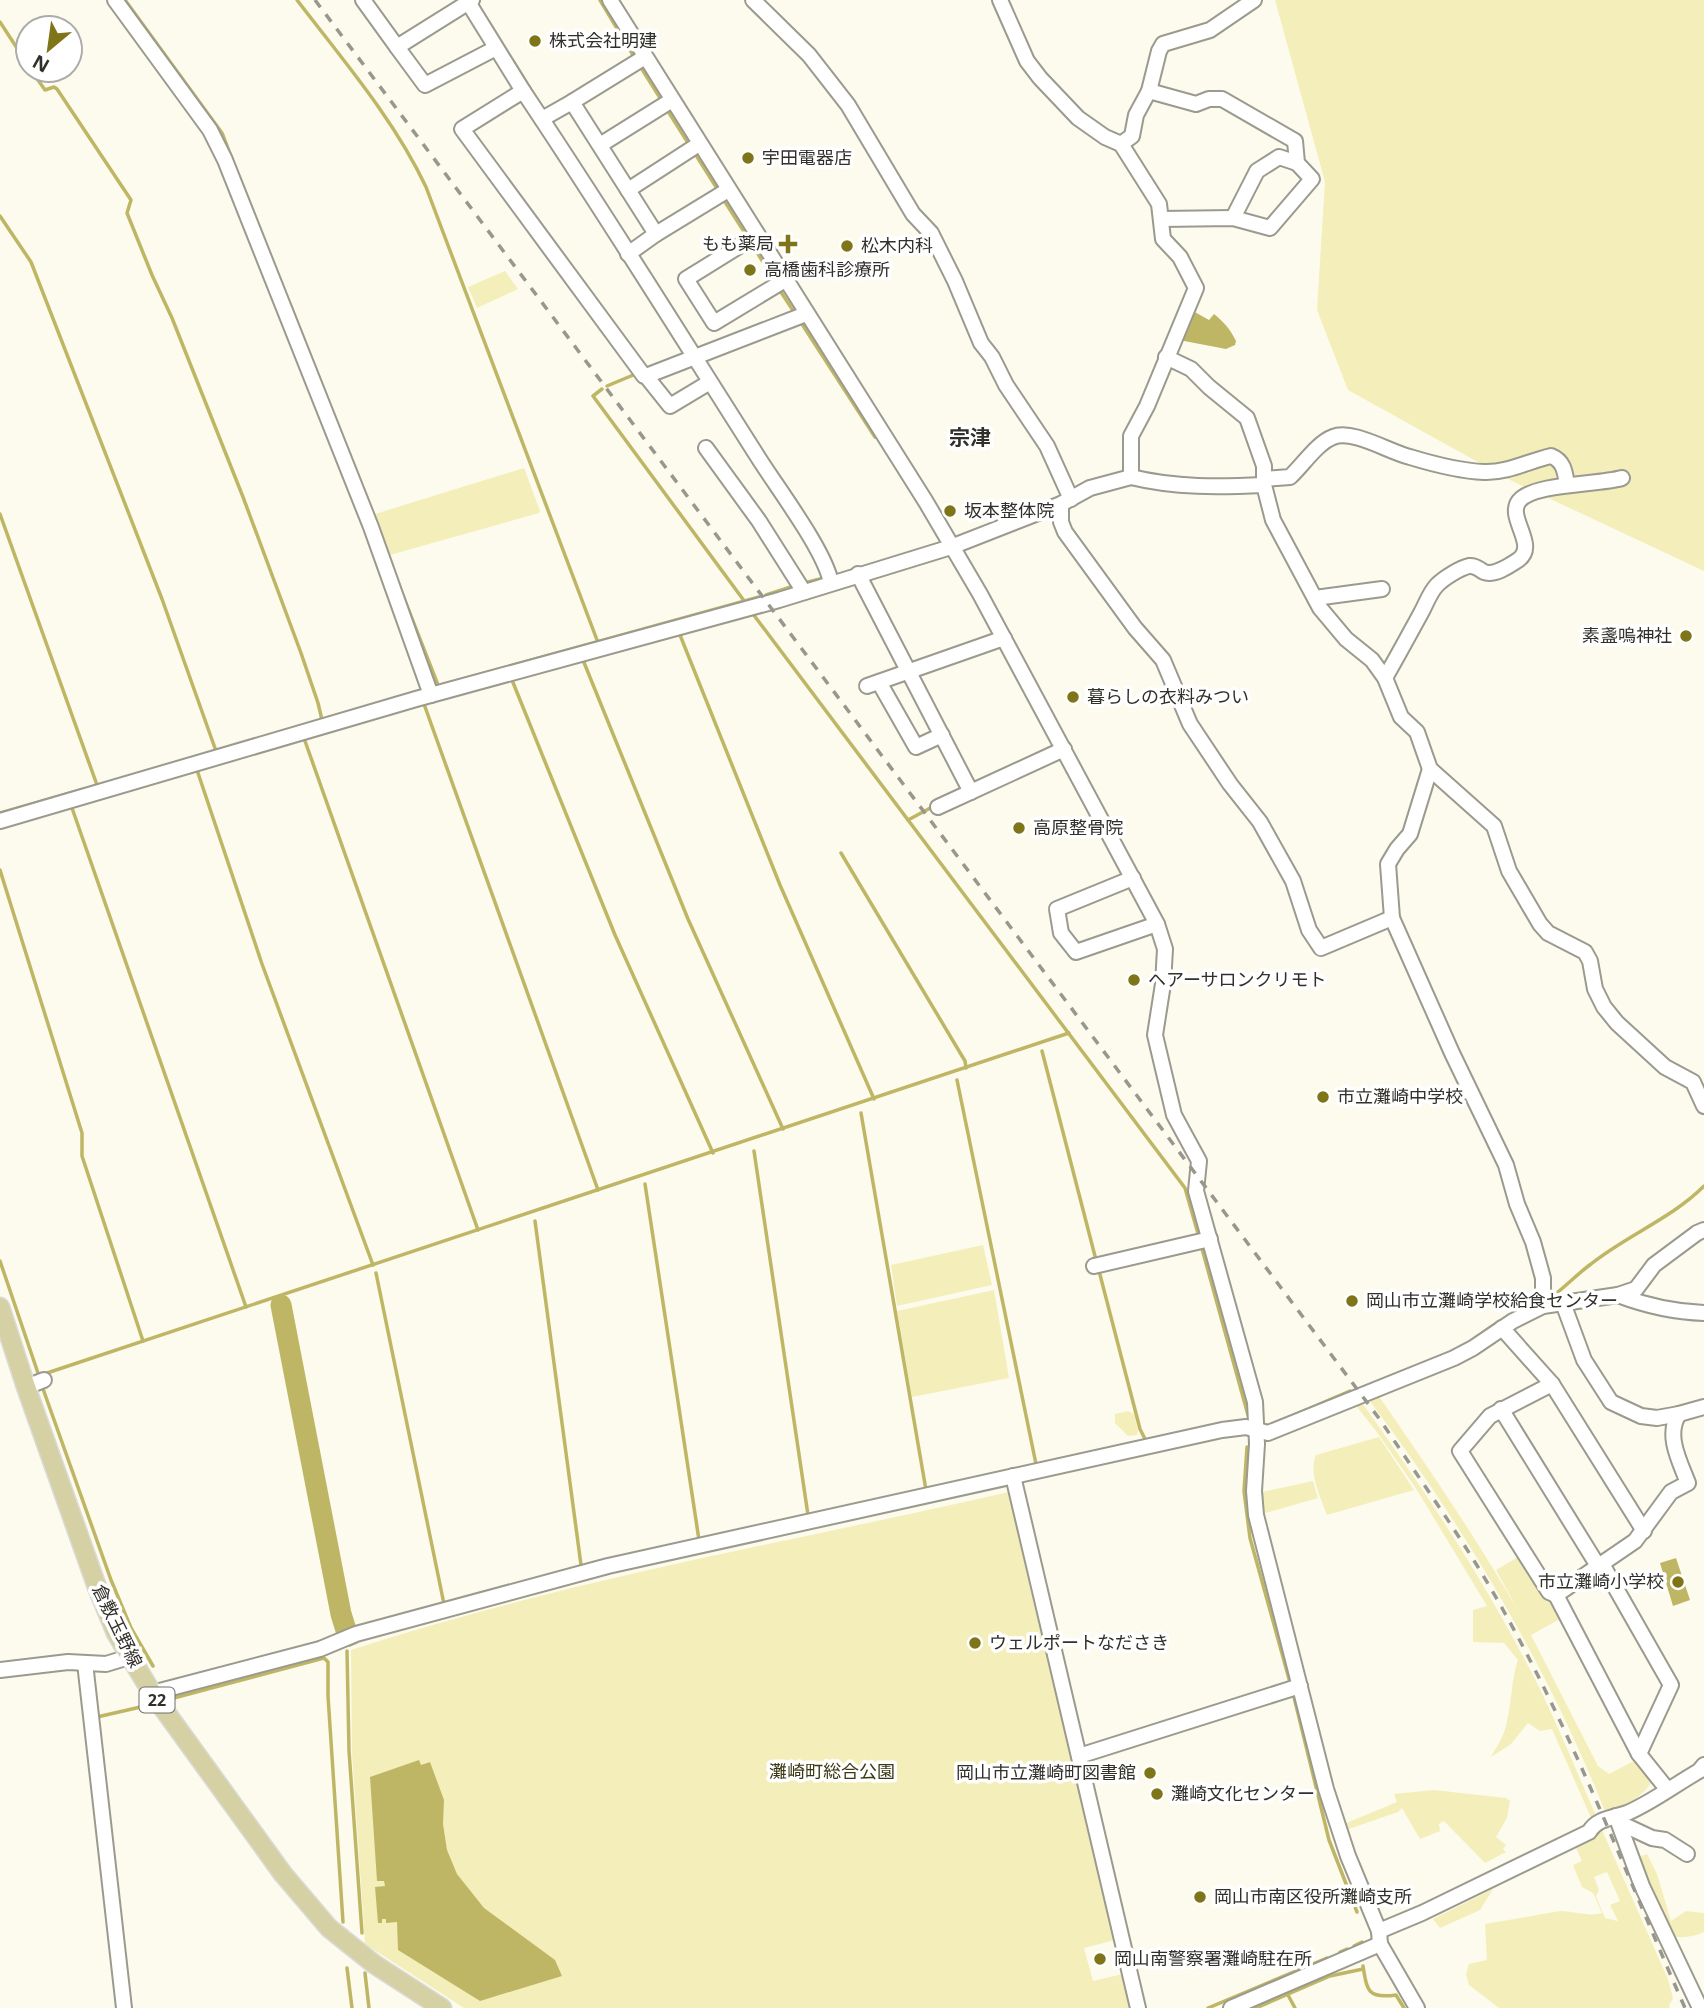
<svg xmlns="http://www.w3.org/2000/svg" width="1704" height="2008" viewBox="0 0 1704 2008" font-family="'Open Sans','Noto Sans JP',sans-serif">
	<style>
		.green { fill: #f4efba; fill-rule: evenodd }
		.water { fill: #bfb665 }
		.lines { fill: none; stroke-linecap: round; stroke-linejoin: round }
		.stream { stroke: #bfb665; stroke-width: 3.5 }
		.river { stroke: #bfb665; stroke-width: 21 }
		.minor-casing { stroke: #9b9a8e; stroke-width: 18 }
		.major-casing { stroke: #dadad9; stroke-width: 21 }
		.minor { stroke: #fff; stroke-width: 14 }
		.major { stroke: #d6d1a4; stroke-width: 18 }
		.rail { stroke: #98978e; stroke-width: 3.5; stroke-dasharray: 9 9; stroke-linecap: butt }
		.poi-dot { fill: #7f7518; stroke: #fff; stroke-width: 2.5 }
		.labels { text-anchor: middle; stroke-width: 7; stroke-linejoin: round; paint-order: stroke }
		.shield { fill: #fff; stroke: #6f6e6b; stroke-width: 2 }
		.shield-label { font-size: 16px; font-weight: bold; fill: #31302b }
		.poi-label { font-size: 18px; fill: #31302b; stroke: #fff; text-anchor: start }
		.street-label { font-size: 18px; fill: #31302b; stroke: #fff }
		.park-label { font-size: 18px; fill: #3c3814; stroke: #fff }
		.quarter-label { font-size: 21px; font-weight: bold; fill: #31302b; stroke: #fff }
	</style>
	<rect width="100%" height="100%" fill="#fcfbed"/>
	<g class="green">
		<path d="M1275,0H1704V571L1512,481L1348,390L1317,310L1325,182Z"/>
		<path d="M505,271L518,289L477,308L468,287Z"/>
		<path d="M524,468L540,511L539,513L390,555L375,514Z"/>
		<path d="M983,1245L992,1285L897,1306L891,1265Z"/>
		<path d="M994,1290L1009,1378L912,1397L897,1311Z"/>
		<path d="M1376,1392C1426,1464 1475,1536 1519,1612L1496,1570L1523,1554L1562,1618L1531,1635L1598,1766L1609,1774L1637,1759L1653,1780C1644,1796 1625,1807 1608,1812L1604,1809C1545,1661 1462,1523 1366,1396Z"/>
		<path d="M1360,1400C1420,1484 1478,1570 1526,1662C1553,1712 1574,1766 1597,1818L1592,1820L1552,1729L1540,1731L1528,1723L1511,1744L1491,1757C1497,1746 1505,1735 1507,1721C1512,1701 1511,1680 1518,1660L1504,1643L1473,1642V1610L1487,1606L1417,1490L1379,1435L1354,1403Z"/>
		<path d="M1128,1411L1134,1414L1138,1430L1137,1435L1128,1436L1115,1423V1414Z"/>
		<path d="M1379,1437L1414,1490L1327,1515C1321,1498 1308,1473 1316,1455Z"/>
		<path d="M1313,1481L1318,1498L1262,1514V1492Z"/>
		<path d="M1009,1492L1115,1940L1084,1948L1093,1981L1123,1974L1132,2008H464L365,1944L352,1754L351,1650C565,1580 790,1542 1009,1492Z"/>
		<path d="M1434,1790L1506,1798L1510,1801L1507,1818L1496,1837L1506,1845L1503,1849L1506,1852L1485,1863L1444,1821L1439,1824L1440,1831L1420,1839L1402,1808L1398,1812L1346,1830L1344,1824L1397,1802L1394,1794Z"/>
		<path d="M1602,1830L1668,1979L1673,1998L1669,2006L1670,2008H1499L1469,1985L1466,1974L1469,1964L1487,1960L1485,1924L1560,1911C1573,1911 1589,1917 1602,1913L1593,1893L1582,1887L1573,1865L1582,1861L1576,1848L1594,1839L1598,1831ZM1607,1872L1620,1901L1610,1905L1618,1921L1605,1918L1596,1896L1599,1890L1594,1877Z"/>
		<path d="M1647,1854L1657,1874L1671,1921L1686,1911L1704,1913V1932C1693,1937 1680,1939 1669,1935L1636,1858Z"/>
		<path d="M1493,1889L1480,1910L1440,1928L1433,1919Z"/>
	</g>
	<g class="water">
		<path d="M1193,311L1209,320L1214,314C1224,322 1230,329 1236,341L1235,345L1226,349L1179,340Z"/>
		<path d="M1676,1558L1690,1600L1673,1606L1660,1563Z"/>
		<path d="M419,1760L421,1765L430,1762L444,1800L443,1824L447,1850L457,1874L484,1908L555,1960L562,1976L480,2001L398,1950L397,1922L386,1923V1919H382V1923H378L375,1887L385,1886L384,1881H377L370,1777Z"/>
	</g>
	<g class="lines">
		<g class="stream">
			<path d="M125,0L222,133L232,159"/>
			<path d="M297,0C342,59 394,119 426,187L597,640"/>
			<path d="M600,0L636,60"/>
			<path d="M0,22L28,65"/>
			<path d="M513,61L546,114"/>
			<path d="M640,66L662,101"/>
			<path d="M31,70L45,90L54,87L57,89L131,200L127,213L152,275L172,318L243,497L301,653L318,703L322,720"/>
			<path d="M666,108L690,146"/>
			<path d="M694,152L718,190"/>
			<path d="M722,197L748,238"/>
			<path d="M0,216L31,262L162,599L216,751"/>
			<path d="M752,244L775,282"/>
			<path d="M779,289L796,315"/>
			<path d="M289,302L326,396"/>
			<path d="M800,321L875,437"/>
			<path d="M607,386L638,373"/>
			<path d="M602,389L593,396L745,602"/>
			<path d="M0,514L97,785"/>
			<path d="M398,583L438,685"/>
			<path d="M804,583L824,578"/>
			<path d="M766,595L797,585"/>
			<path d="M753,614L1185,1188L1199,1237"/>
			<path d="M680,635L780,885L874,1099"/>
			<path d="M583,660L688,919L783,1129"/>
			<path d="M512,680L615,935L713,1153"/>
			<path d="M434,687L759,597"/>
			<path d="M424,704L598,1190"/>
			<path d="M305,741L478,1230"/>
			<path d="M197,770L262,964L373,1265"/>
			<path d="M72,808L246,1307"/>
			<path d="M0,813L84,789"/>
			<path d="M908,820L934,806"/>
			<path d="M841,853L965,1061L966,1068"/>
			<path d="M0,870L82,1133V1156L143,1341"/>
			<path d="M1042,1051L1096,1260"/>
			<path d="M957,1080L1036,1464"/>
			<path d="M861,1113L926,1490"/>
			<path d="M754,1151L808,1515"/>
			<path d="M645,1184L699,1540"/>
			<path d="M535,1221L581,1565"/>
			<path d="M1201,1245L1248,1415"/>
			<path d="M0,1261L40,1379"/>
			<path d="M1098,1267L1140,1429L1146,1441"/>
			<path d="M376,1273L444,1604"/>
			<path d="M1548,1300C1563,1289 1576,1275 1591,1264C1627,1235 1671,1219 1704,1186"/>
			<path d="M1474,1339L1498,1322"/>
			<path d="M41,1375L1069,1033"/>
			<path d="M42,1386L111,1580L131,1628L153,1666"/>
			<path d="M1294,1415L1350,1391"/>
			<path d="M1247,1447L1244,1491L1250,1538L1291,1686"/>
			<path d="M350,1645L357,1642"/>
			<path d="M347,1651L349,1751L362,1933"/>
			<path d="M1293,1693L1329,1840L1357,1912"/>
			<path d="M170,1699L324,1658L328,1662V1696L343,1922"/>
			<path d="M97,1717L145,1706"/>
			<path d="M1354,1946L1362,1942"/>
			<path d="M1340,1952L1347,1949"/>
			<path d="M1363,1966C1367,1991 1368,1999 1396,1995L1404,2008"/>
			<path d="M347,1968L352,2008"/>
			<path d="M365,1973L369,2008"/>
			<path d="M1288,1995L1295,2008"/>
			<path d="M1208,2008L1327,1958"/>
			<path d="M1256,2008L1330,1976L1363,1969"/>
		</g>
		<path class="river" d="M281,1305L341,1614L346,1630"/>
		<defs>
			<g id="minor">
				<path d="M115,0L210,130L225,160L371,527L431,695"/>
				<path d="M363,0L397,47L472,0"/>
				<path d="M610,0L926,502L980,594L1157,924L1165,949L1163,984L1155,1035L1174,1115L1199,1161L1196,1191L1255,1402L1257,1444L1254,1491L1256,1515L1326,1789L1348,1856L1379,1931L1380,1944L1417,2008"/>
				<path d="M753,0L809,55L848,105L913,214L931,233L955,281L981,343L992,357L1006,385L1047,446L1071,499"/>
				<path d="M468,2L523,91"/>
				<path d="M397,47L425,85L496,48"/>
				<path d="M645,57L572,102L656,234L728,190"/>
				<path d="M1149,91L1196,104L1209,99H1222L1295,141L1297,163L1312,179L1270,228L1233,218L1161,219"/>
				<path d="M542,119L572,102"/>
				<path d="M1121,144L1132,136L1136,115L1149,91L1159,51L1163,44L1210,30L1254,0"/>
				<path d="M600,145L672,100"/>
				<path d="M628,190L699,144"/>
				<path d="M1233,218L1257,171L1279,157L1297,163"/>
				<path d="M757,235L686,279L714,323L785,280"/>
				<path d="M628,254L656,234"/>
				<path d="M1166,357L1191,369L1209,387L1247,418L1264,466V485L1273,520L1320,608L1346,639L1372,660L1385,678L1401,717L1417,732L1430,769L1494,826L1509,871L1540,924L1548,933L1585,952L1590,961L1595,989L1604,1007L1617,1023L1665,1067L1693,1082L1704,1106"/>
				<path d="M646,376L806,314"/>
				<path d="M710,382L670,406L646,376H644L462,129L523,91C603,210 679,333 756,454C775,485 825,550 831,583"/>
				<path d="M706,448L759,521L804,592"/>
				<path d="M1131,477C1176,488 1219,487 1264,485"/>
				<path d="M1264,479L1290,477C1303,465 1317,443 1333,437C1353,429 1389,452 1410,457C1433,464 1459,471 1484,472C1507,473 1529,461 1551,456C1564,461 1565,472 1567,485"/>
				<path d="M1061,504V522L1065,532L1135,628L1163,660L1190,724L1230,784L1260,822L1293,881L1309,930L1321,948L1392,918"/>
				<path d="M858,574L971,792"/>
				<path d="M1315,598L1382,589"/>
				<path d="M1385,678C1397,657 1409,635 1421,613C1426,604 1430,592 1437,585C1444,578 1460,568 1469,566C1476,565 1478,569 1484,572C1494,576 1509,566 1518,560C1539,545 1506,518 1519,501C1534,483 1598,485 1622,478"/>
				<path d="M879,682L916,747L942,735"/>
				<path d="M867,686L1004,638"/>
				<path d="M1430,769L1410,834L1397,849L1388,864L1392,918L1452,1053L1506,1165L1517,1204L1533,1242L1543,1278V1306"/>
				<path d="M938,807L1064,749"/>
				<path d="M0,821L416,699L779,600L951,547L1061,504L1090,488L1131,477V436L1147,406L1196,288L1180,257L1163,239L1159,204L1121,144L1105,137L1078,118L1040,78L1027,61L1000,0"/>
				<path d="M1133,878L1057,909L1061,933L1076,952L1157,924"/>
				<path d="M1094,1266L1210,1239"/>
				<path d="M1618,1295C1647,1306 1674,1312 1704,1313"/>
				<path d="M1563,1303L1584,1360L1611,1402L1641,1416L1657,1418L1679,1414"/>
				<path d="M1502,1328L1552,1384L1644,1531"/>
				<path d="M1552,1384L1490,1416L1460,1451L1549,1592L1556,1595"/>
				<path d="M26,1387L44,1380"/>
				<path d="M1501,1409L1598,1566"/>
				<path d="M1013,1476L1138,2008"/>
				<path d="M1602,1564L1671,1685L1639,1754"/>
				<path d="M85,1663L124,2008"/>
				<path d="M0,1670L68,1662L106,1664L129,1657"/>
				<path d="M152,1693L320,1649L356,1634L608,1566L1222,1430L1246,1427L1268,1433L1454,1358L1473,1348L1513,1321L1543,1306L1618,1295L1636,1289L1654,1265L1697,1233L1704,1230"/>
				<path d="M1079,1756L1300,1686"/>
				<path d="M1667,1789L1639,1754L1556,1595L1635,1541L1671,1492L1688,1483C1680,1462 1665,1435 1679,1414L1704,1407"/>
				<path d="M1616,1816L1642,1886L1700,2008"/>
				<path d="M1620,1823L1652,1838L1665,1840L1687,1854"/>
				<path d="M1379,1931L1422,1913L1589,1832C1597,1818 1613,1818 1627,1813C1651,1803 1676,1784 1699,1771L1704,1765"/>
				<path d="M1231,2008L1380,1944"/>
			</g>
			<path id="major" d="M0,1307L26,1387L97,1587L116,1633L152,1693L283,1874L329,1928L374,1964L442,2008"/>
		</defs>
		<use href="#minor" class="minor-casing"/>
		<use href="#major" class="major-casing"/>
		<use href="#minor" class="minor"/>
		<use href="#major" class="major"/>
		<path class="rail" d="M315,0L1381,1421C1422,1483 1466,1543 1502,1608C1574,1736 1626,1874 1685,2008"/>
	</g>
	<g class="poi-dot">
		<circle cx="535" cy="41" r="7"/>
		<circle cx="748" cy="158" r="7"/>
		<path d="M784.5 233.5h7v7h7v7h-7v7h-7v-7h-7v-7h7z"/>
		<circle cx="847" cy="246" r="7"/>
		<circle cx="750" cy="270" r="7"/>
		<circle cx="950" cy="511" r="7"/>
		<circle cx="1686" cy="636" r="7"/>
		<circle cx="1073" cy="697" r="7"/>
		<circle cx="1019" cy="828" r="7"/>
		<circle cx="1134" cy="980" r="7"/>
		<circle cx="1323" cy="1097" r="7"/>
		<circle cx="1352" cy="1301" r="7"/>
		<circle cx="1678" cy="1582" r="7"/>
		<circle cx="975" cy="1643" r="7"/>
		<circle cx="1150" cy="1773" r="7"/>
		<circle cx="1157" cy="1794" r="7"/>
		<circle cx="1200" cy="1897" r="7"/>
		<circle cx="1100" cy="1959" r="7"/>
	</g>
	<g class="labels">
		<rect class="shield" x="139.5" y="1687.5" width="35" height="25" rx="5"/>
		<g class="shield-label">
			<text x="157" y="1706">22</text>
		</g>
		<g class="poi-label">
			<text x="549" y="47">株式会社明建</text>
			<text x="762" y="164">宇田電器店</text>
			<text x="774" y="250" text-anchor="end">もも薬局</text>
			<text x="861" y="252">松木内科</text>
			<text x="764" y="276">高橋歯科診療所</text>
			<text x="964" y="517">坂本整体院</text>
			<text x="1672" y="642" text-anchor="end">素盞嗚神社</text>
			<text x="1087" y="703">暮らしの衣料みつい</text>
			<text x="1033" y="834">高原整骨院</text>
			<text x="1148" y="986">ヘアーサロンクリモト</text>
			<text x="1337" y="1103">市立灘崎中学校</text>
			<text x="1366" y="1307">岡山市立灘崎学校給食センター</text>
			<text x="1664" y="1588" text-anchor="end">市立灘崎小学校</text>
			<text x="989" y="1649">ウェルポートなださき</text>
			<text x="1136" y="1779" text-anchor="end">岡山市立灘崎町図書館</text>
			<text x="1171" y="1800">灘崎文化センター</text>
			<text x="1214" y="1903">岡山市南区役所灘崎支所</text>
			<text x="1114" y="1965">岡山南警察署灘崎駐在所</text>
		</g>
		<g class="street-label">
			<text transform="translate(117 1626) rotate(64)" y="6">倉敷玉野線</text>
		</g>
		<g class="park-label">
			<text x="832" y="1778">灘崎町総合公園</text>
		</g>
		<g class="quarter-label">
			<text x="970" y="445">宗津</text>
		</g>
	</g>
	<g transform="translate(49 49) rotate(209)"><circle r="33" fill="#ffffff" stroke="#adacaa" stroke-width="2"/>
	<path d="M0-5L12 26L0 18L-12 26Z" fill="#7f7518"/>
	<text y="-10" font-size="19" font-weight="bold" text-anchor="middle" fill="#31302b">N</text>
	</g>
</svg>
